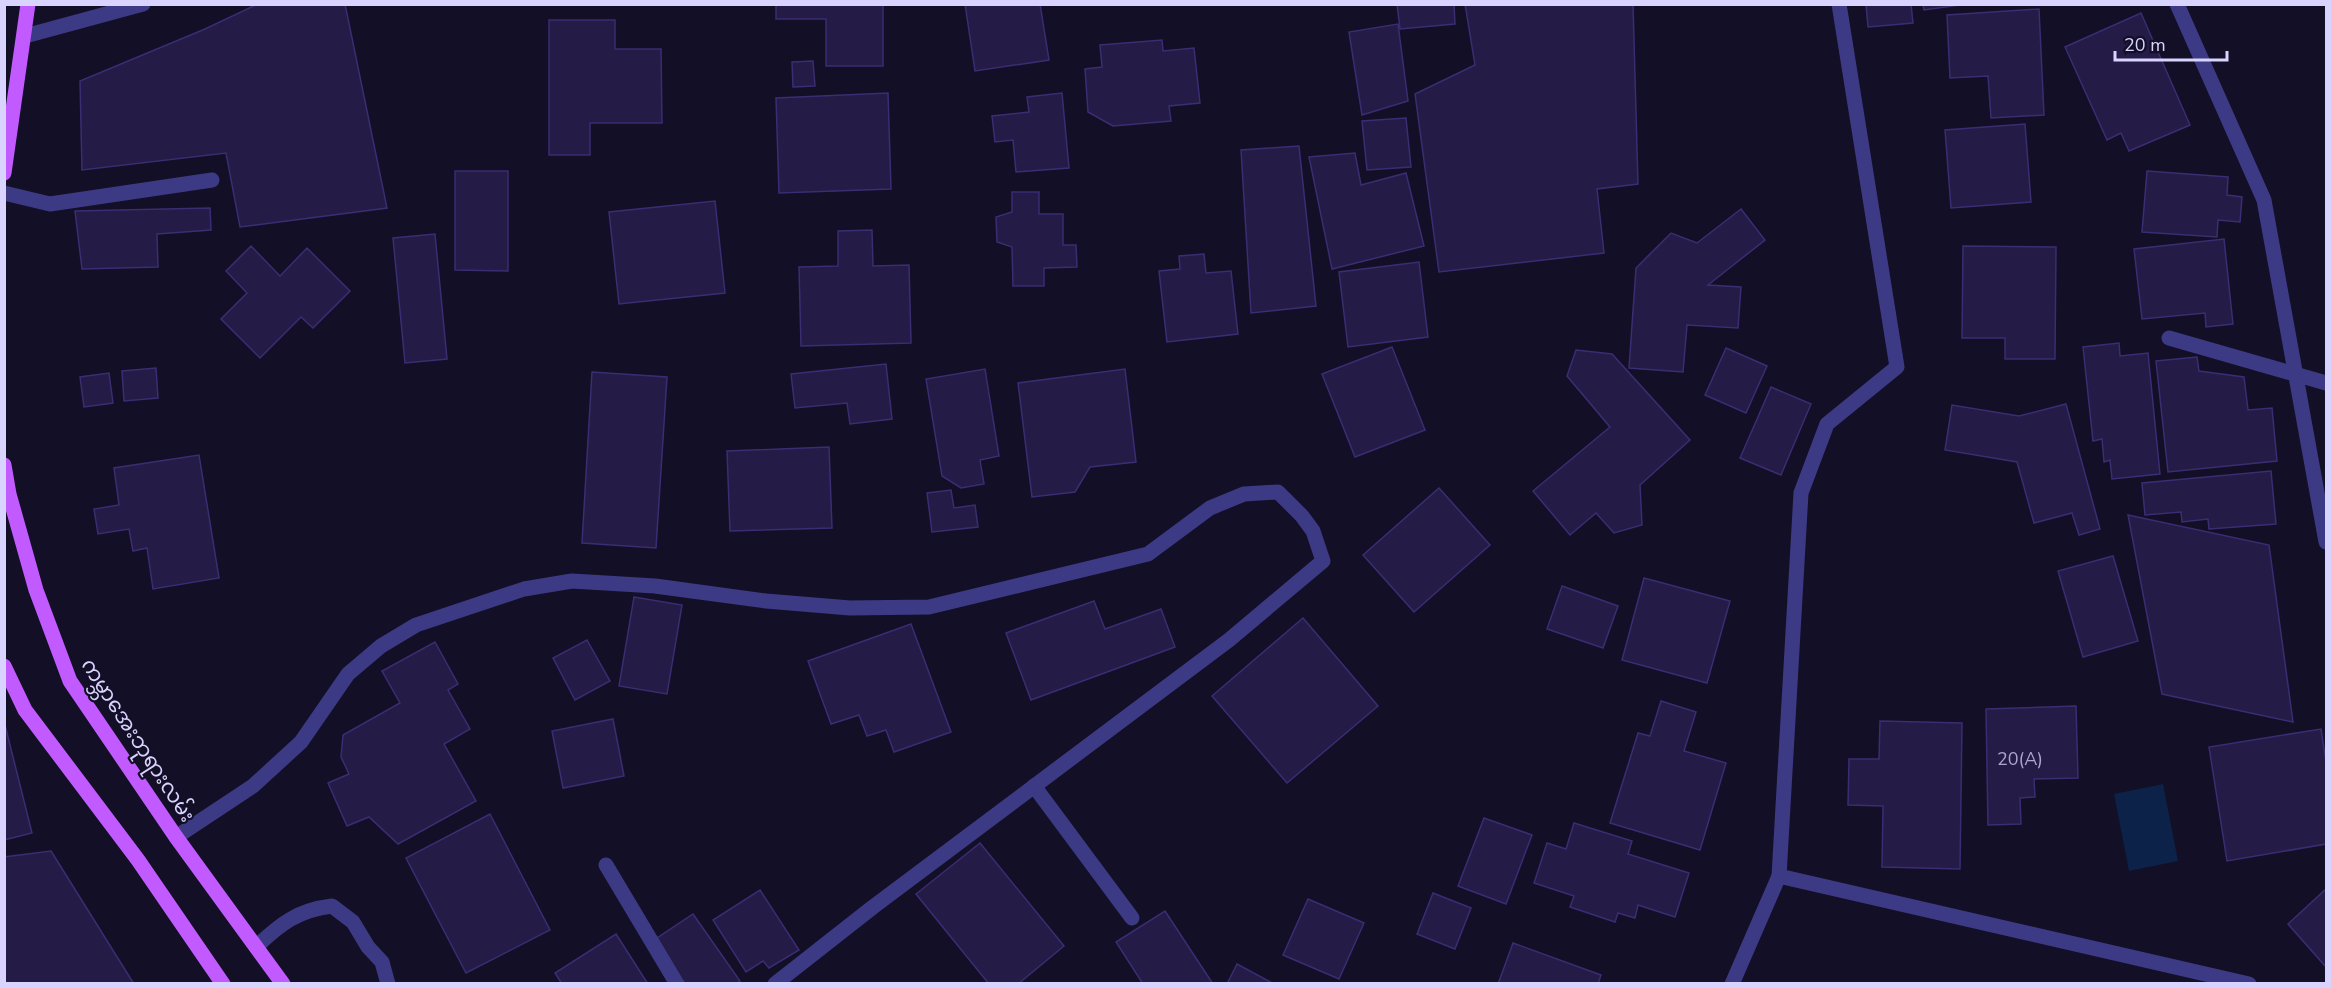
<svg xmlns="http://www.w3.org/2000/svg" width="2331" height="988" viewBox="0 0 2331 988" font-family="'Nunito Sans','Noto Sans Myanmar',sans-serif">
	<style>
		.water { fill: #0c2248 }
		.building { fill: #241b47; stroke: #3b2d73; stroke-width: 1.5 }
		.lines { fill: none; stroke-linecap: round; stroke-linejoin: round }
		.service { stroke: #3d3a85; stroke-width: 15 }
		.minor { stroke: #3d3a85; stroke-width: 15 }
		.primary { stroke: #c25bff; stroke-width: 15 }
		.labels { text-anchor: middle; stroke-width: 4.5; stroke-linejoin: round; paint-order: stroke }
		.number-label { font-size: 18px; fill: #aca6d1 }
		.street-label { font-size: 21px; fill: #d9d4ff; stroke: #130f26 }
	</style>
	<rect width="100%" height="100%" fill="#130f26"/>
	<path class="water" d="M2163,784L2178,861L2129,871L2114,794Z"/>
	<g class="building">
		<path d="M258,4H345L387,208L240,227L226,153L82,170L80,81L205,29Z"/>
		<path d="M776,4H883V66H826V19H776Z"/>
		<path d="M965,4H1040L1049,60L975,71Z"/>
		<path d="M1397,4H1454L1455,24L1400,29Z"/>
		<path d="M1465,4H1633L1638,184L1597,189L1604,253L1439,272L1415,94L1475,65Z"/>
		<path d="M1866,4H1911L1913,23L1868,27Z"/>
		<path d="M1923,4H1967L1924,10Z"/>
		<path d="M2039,9L2044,115L1991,118L1988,76L1950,78L1947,15Z"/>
		<path d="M2141,13L2190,125L2129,151L2121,133L2107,140L2065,47Z"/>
		<path d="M549,20H615V49H661L662,123H590V155H549Z"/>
		<path d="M1398,24L1408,101L1362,115L1349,32Z"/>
		<path d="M1162,40L1163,51L1194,48L1200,103L1169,106L1171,121L1113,126L1088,112L1085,69L1102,67L1100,45Z"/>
		<path d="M813,61L815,86L793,87L792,62Z"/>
		<path d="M888,93L891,189L779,193L776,98Z"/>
		<path d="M1062,93L1069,168L1016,172L1013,140L995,142L992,116L1029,112L1027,97Z"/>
		<path d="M1406,118L1411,167L1367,170L1362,121Z"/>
		<path d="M2025,124L2031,202L1951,208L1945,130Z"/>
		<path d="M1299,146L1316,306L1251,313L1241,150Z"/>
		<path d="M1355,153L1361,185L1406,173L1424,246L1332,269L1309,157Z"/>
		<path d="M455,171H508V271L455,270Z"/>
		<path d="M2147,171L2228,177L2227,195L2242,197L2240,222L2218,220L2217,237L2142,232Z"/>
		<path d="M1012,192H1039V214H1063V245H1076L1077,267L1044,268V286H1013L1012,247L997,242L996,217L1012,212Z"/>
		<path d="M715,201L725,293L619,304L609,212Z"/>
		<path d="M210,208L211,230L157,234L158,267L82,269L75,211Z"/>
		<path d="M1741,209L1765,240L1708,285L1741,287L1738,328L1687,325L1683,372L1629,368L1636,268L1671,233L1697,243Z"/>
		<path d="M872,230L873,266L909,265L911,343L801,346L799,267L838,266V231Z"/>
		<path d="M435,234L447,359L405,363L393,238Z"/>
		<path d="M2224,239L2233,324L2206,327L2205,313L2142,319L2134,249Z"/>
		<path d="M251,246L280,276L307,248L350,291L313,328L301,317L260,358L221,319L247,293L226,271Z"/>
		<path d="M1963,246L2056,247L2055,359H2005V338H1962Z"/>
		<path d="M1204,254L1206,273L1231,271L1238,334L1167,342L1159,271L1180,269L1179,256Z"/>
		<path d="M1419,262L1428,337L1348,347L1339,272Z"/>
		<path d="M2119,343L2120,356L2148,353L2160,474L2112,479L2110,460L2104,462L2102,439L2093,441L2083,347Z"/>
		<path d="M1392,347L1425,430L1355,457L1322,374Z"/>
		<path d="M1726,348L1767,366L1746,413L1705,395Z"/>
		<path d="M1576,350L1612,354L1690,440L1640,485L1642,525L1614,533L1596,513L1570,535L1533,491L1610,427L1567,376Z"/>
		<path d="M2197,357L2199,371L2244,377L2248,410L2272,408L2277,461L2168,472L2156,361Z"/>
		<path d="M886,364L892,419L850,424L847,403L795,408L791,374Z"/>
		<path d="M156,368L158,398L124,401L122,371Z"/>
		<path d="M985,369L999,456L980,460L984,484L961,488L942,476L926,379Z"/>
		<path d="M1125,369L1136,462L1090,467L1075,492L1032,497L1018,383Z"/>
		<path d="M592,372L667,377L656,548L582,543Z"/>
		<path d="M109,373L113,403L84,407L80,377Z"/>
		<path d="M1771,387L1811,404L1781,475L1740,458Z"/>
		<path d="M2066,404L2100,529L2079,535L2072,513L2034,523L2017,462L1945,450L1952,405L2019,416Z"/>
		<path d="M829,447L832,528L730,531L727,451Z"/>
		<path d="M199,455L219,578L153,589L147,548L133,551L129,529L98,534L94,509L119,505L114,468Z"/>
		<path d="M2271,471L2276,524L2209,529L2208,519L2182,522L2181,512L2145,515L2142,483Z"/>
		<path d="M1439,488L1490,545L1414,612L1363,555Z"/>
		<path d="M951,490L954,508L975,505L978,527L932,532L927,493Z"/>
		<path d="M2128,515L2269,545L2293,722L2162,694Z"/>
		<path d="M2113,556L2138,641L2083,657L2058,571Z"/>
		<path d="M1644,578L1730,601L1707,683L1622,660Z"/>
		<path d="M1562,586L1618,606L1603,648L1547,629Z"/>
		<path d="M634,597L682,605L667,694L619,686Z"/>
		<path d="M1094,601L1105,629L1161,609L1175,647L1031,700L1006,633Z"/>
		<path d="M1303,618L1378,706L1287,783L1212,696Z"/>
		<path d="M911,624L951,732L894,752L886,730L867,736L859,715L831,724L808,661Z"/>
		<path d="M587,640L610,681L575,700L553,658Z"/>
		<path d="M435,642L458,684L448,690L470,729L444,744L476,801L398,844L369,817L347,826L328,783L349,774L341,757L343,735L400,703L382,671Z"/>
		<path d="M1661,701L1696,712L1684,751L1726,763L1700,850L1610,823L1638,733L1650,736Z"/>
		<path d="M2076,706L2078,778L2034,779L2035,797L2020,798L2021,824L1988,825L1986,709Z"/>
		<path d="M613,719L624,776L563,788L552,731Z"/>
		<path d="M4,721L32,833L4,840Z"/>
		<path d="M1880,721L1962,723L1960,869L1882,867L1883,806L1848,805L1849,759H1879Z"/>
		<path d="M2321,729L2326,762V844L2227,861L2209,747Z"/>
		<path d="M490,814L550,930L466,973L406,858Z"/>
		<path d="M1484,818L1532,835L1506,904L1458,886Z"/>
		<path d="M1574,823L1632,841L1628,854L1689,873L1675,917L1638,905L1635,918L1618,913L1615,922L1570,907L1574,896L1534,883L1547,843L1566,849Z"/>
		<path d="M980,843L1064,946L1018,984H989L916,894Z"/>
		<path d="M51,851L134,984H4V857Z"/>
		<path d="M2326,889V967L2288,924Z"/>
		<path d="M760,890L799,950L769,968L763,961L746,972L713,920Z"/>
		<path d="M1433,893L1471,908L1455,949L1417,934Z"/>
		<path d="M1308,899L1364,923L1339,979L1283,955Z"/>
		<path d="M1165,911L1213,984H1143L1116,942Z"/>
		<path d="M693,914L740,981L736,984H685L654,940Z"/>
		<path d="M616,934L648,984H562L555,973Z"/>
		<path d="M1513,943L1601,975L1598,984H1498Z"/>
		<path d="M1237,964L1274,984H1227Z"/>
	</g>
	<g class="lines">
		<g class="service">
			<path d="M2177,4L2264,200L2326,542"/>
			<path d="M4,193L50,204L212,180"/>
			<path d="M606,865L677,984"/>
			<path d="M256,947C280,924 298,910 332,906L353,922L368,947L382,962L388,984"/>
		</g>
		<g class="minor">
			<path d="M25,36L143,4"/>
			<path d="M2169,338L2326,383"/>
			<path d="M1034,786L1132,918"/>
			<path d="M176,837L253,786L301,742L348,674L381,646L416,625L524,589L572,581L655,586L766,601L850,608L929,607L1148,554L1210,508L1244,494L1278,492L1302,516L1313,531L1323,561L1229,640L873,907L775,984"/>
			<path d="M1779,876L2249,984"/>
			<path d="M1732,984L1779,876L1801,493L1827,424L1897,367L1839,4"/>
		</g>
		<g class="primary">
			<path d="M4,173L28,4"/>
			<path d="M4,465L9,494L36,590L70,681L176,837L283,984"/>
			<path d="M4,666L25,710L138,860L223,984"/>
		</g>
	</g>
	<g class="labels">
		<g class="number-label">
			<text x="2020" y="765">20(A)</text>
		</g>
		<g class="street-label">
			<text transform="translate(138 740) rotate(57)" y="7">ကမ္ဘာအေးဘုရားလမ်း</text>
		</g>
	</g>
	<rect width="2331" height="988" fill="none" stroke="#d9d4ff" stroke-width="12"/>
	<path d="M2115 51v9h112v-9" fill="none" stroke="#d9d4ff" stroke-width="3"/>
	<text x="2124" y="51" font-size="18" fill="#d9d4ff" stroke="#130f26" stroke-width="4.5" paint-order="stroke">20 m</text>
</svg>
